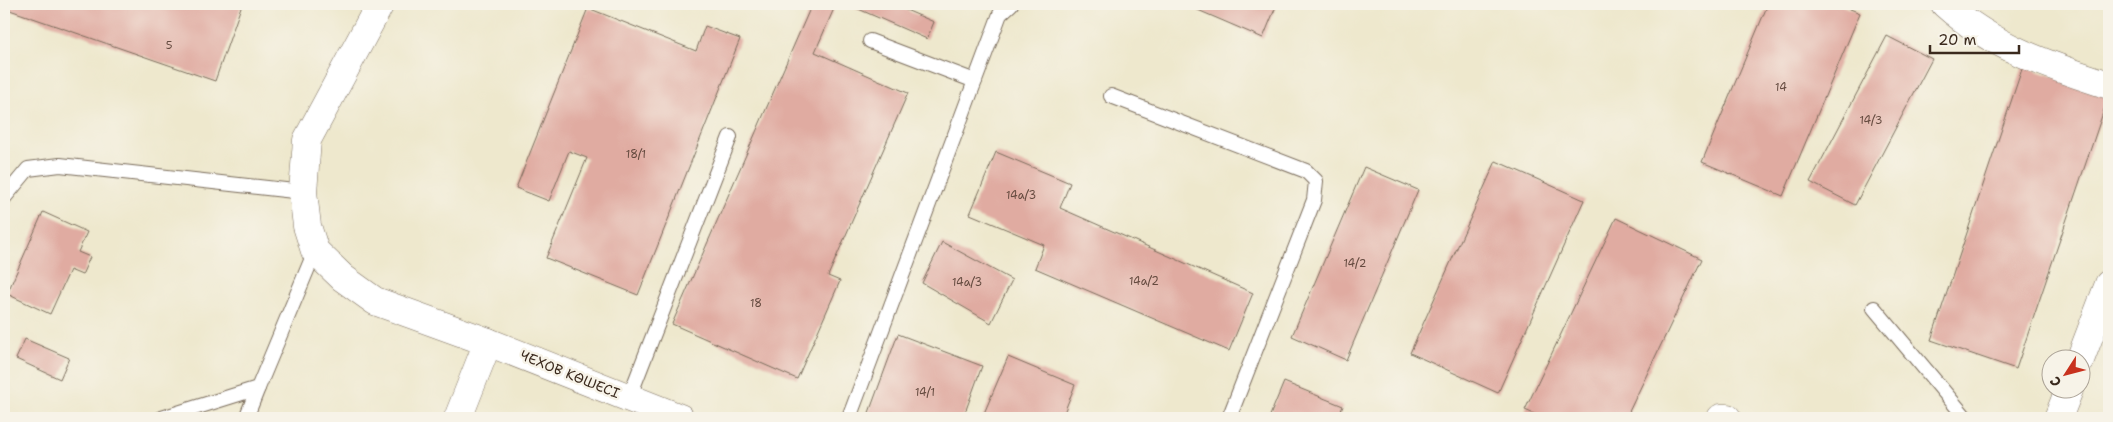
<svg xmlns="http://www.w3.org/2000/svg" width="2113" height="422" viewBox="0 0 2113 422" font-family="'Shantell Sans',sans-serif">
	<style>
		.building { fill: #e0aba1 }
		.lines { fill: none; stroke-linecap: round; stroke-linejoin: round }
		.lane-casing { stroke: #7a6c5b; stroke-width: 16 }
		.street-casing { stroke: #7a6c5b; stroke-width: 29 }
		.lane { stroke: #fff; stroke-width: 14 }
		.street { stroke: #fff; stroke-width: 28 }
		.labels { text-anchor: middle; stroke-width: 5; stroke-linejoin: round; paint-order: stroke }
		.number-label { font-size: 11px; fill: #644a3f }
		.street-label { font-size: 14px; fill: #3b2a1e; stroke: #f7f3e8 }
	</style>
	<rect width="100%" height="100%" fill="#f7f3e8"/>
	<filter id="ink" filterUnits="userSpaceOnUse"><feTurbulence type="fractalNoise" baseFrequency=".02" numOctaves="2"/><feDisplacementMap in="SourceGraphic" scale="10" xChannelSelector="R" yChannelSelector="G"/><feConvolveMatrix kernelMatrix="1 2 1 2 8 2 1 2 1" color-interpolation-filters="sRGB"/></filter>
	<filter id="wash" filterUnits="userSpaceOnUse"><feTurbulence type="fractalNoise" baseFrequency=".0096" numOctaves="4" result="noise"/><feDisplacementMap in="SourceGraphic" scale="20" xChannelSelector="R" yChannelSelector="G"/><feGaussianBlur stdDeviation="1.12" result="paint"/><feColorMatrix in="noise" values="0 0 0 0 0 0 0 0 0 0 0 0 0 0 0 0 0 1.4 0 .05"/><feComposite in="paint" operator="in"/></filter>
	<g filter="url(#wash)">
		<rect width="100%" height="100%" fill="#eee8cd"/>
		<g id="blocks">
			<g class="building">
				<path d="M4,4H242L215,81L4,8Z"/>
				<path d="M812,4H836L815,52L908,93L828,276L840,281L797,379L672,324Z"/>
				<path d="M847,4H892L934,22L927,39Z"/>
				<path d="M1184,4H1277L1263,38Z"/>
				<path d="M1768,4H1838L1860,13L1783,196L1702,162Z"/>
				<path d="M588,8L696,51L705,26L740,39L638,295L546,258L587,158L569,151L549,201L516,188Z"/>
				<path d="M1887,36L1932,59L1855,205L1810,182Z"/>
				<path d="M2023,66L2109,95L2016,369L1931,340Z"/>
				<path d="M996,152L1070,183L1060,208L1253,293L1229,351L1035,268L1044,245L970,214Z"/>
				<path d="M1496,161L1584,200L1498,393L1410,353Z"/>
				<path d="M1364,167L1418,190L1346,360L1292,336Z"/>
				<path d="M43,212L87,232L78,252L90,257L82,275L70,270L50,314L7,294Z"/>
				<path d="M1616,218L1702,259L1626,418H1543L1525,410Z"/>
				<path d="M942,242L1012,280L991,323L922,283Z"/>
				<path d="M898,334L982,366L963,418H867Z"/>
				<path d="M25,339L69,358L60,379L16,359Z"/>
				<path d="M1008,357L1075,385L1062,418H982Z"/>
				<path d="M1284,382L1343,406L1338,418H1269Z"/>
			</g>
		</g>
	</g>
	<g filter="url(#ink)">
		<use href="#blocks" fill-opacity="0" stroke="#7a6c5b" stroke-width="1"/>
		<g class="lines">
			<defs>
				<g id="lane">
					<path d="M870,41L975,81"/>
					<path d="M1111,96L1306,171L1316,181L1314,200L1229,418"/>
					<path d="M4,198L28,169L60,165L303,192"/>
					<path d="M1874,308L1966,418"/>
					<path d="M629,398L730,137"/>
					<path d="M162,418L258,388L315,251"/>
					<path d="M246,418L258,388"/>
					<path d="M849,418L1000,14L1011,4"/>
				</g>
				<g id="street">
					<path d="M380,4L307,140L303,192L307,226L315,251L343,278L375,301L488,342L680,418"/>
					<path d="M1945,4C1992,47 2050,66 2109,85"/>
					<path d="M2080,360L2109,284"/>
					<path d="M458,418L488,342"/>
					<path d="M1721,418H1727"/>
					<path d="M2058,418L2069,390"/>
				</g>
			</defs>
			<use href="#lane" class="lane-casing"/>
			<use href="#street" class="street-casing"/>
			<use href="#lane" class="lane"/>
			<use href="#street" class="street"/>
		</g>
	</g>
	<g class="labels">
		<g class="number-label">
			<text x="169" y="49">5</text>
			<text x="1781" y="91">14</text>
			<text x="1871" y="124">14/3</text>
			<text x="636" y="158">18/1</text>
			<text x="1021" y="199">14а/3</text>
			<text x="1355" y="267">14/2</text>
			<text x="1144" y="285">14а/2</text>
			<text x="967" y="286">14а/3</text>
			<text x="756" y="307">18</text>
			<text x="925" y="396">14/1</text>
		</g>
		<g class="street-label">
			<text transform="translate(570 374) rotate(22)" y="5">ЧЕХОВ КӨШЕСІ</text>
		</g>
	</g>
	<rect width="2113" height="422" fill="none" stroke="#f7f3e8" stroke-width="20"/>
	<g transform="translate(2066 374) rotate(234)"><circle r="24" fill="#f7f3e8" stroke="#aca397"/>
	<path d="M0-4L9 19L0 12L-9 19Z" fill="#c8321e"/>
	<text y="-8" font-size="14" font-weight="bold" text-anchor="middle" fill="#3b2a1e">С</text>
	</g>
	<path d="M1930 45v8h89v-8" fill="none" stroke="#3b2a1e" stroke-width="2.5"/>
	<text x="1938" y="45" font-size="15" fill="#3b2a1e" stroke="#f7f3e8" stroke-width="4" paint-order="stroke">20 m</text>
</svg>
